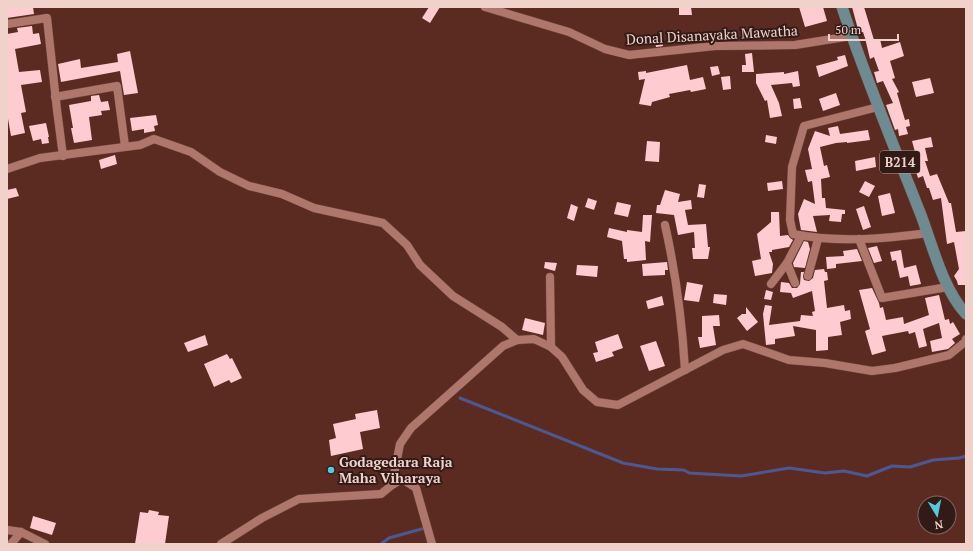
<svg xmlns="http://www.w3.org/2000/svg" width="973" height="551" viewBox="0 0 973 551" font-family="'PT Serif',serif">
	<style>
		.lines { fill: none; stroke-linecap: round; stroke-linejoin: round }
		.stream { stroke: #4c5991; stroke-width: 3 }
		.building { fill: #fecbd0 }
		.minor-casing { stroke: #70473f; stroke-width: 9 }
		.primary-casing { stroke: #70473f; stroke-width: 12 }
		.minor { stroke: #af776c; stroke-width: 8 }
		.primary { stroke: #6d8b91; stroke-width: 11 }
		.poi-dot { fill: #56c9e0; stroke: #321b17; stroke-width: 1.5 }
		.labels { text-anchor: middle; stroke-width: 4; stroke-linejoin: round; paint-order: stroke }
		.shield { fill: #321b17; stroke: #b89b95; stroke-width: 1 }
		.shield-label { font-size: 13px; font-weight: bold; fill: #f1d2cb }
		.street-label { font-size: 14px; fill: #f1d2cb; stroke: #321b17 }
		.poi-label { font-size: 14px; font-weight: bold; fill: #f1d2cb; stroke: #321b17; text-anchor: start }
	</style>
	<rect width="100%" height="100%" fill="#5b2b22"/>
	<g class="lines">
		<g class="stream">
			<path d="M460,398L623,463L657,469L684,470L689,473L741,476L789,468L825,473L844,471L867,476L892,466L910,467L933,460L959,458L966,456"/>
			<path d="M381,544L389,538L425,528"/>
		</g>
	</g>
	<g class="building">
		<path d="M33,7L34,14L7,18V8Z"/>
		<path d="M429,7H440L430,23L422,18Z"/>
		<path d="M679,7H691L692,15H679Z"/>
		<path d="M799,7H823L827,21L805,27Z"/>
		<path d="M852,7H864L874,40L880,39L882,48L900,42L904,56L890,61L895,78L892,79L899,92L897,93L905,120L909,119L910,126L906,127L908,134L899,136L898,129L895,130L886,105L893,103L883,81L877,83L874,72L879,71L874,57L870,59L865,38L863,32L859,33Z"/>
		<path d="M32,26L33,34L39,33L41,44L15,49L19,72L40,70L42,82L21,85L26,112L21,113L25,133L11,136L7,113V34L18,32L17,28Z"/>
		<path d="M662,36L663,46L656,47L654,37Z"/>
		<path d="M130,51L138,93L124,95L120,71L61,82L58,64L80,59L81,68L118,62L117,54Z"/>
		<path d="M752,53L754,72H742V65H746L745,54Z"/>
		<path d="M845,55L848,66L819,77L816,66L838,60L837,57Z"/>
		<path d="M687,65L690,80L703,77L706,89L691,92L690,90L669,94L670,97L652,102L651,106L639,104L645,79L639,80L638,72L646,71V73Z"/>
		<path d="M718,66L720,74L712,76L710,67Z"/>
		<path d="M798,71L800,86L793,87L792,83L771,85L779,103L782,116L770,118L767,100L765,101L756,83V74L784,72V74Z"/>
		<path d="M730,76L731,89L723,90L721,77Z"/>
		<path d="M930,78L934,93L916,97L912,82Z"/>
		<path d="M836,93L840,105L823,111L819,99Z"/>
		<path d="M99,95L101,102L108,101L110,110L101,111L102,115L89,117L92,140L74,143L71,128H73L69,105L91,101V96Z"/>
		<path d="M800,98L802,108L794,109L793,99Z"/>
		<path d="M156,115L158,125L154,126L155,131L144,133V129L132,131L130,118Z"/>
		<path d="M46,123L49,137H48L49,143L42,144L41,139L33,141L29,126Z"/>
		<path d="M838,126L840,134L868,130L870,140L847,143V142L836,143L820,147L824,166L827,165L830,177L821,179L822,198H825L826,208L845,210V214H842L841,222L829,221L830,215L813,216L817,232L801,230L798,214L804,199L815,204L812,181L808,182L805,170L812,169L808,149L815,131L830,136L828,128Z"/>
		<path d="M766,135L777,137L776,144L765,142Z"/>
		<path d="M931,137L933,147L925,148L928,161H925L930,176L937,174L949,203H951L956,232L966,231V285H958L957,281L954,276L959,269L954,242L947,244L941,198L933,200L929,188H927L923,176L918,178L915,168L911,153L915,152L912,141Z"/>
		<path d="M647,141L660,142L659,162L645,161Z"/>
		<path d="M115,155L117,164L101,169L99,160Z"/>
		<path d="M875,157L876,167L856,171L855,161Z"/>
		<path d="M782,181L783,189L768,191L767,183Z"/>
		<path d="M865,181L875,186L869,197L859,192Z"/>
		<path d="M699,184L706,185L704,198L697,197Z"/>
		<path d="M16,188L19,196L7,199V190Z"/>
		<path d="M665,190L680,194L678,202L691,200L692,209L685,210L688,225L706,224L708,247H710L708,259H693L692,248H695L694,232L678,235L674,215L656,213L657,205H660Z"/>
		<path d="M890,193L895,213L882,216L878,196Z"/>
		<path d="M588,198L597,201L594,210L585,207Z"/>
		<path d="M617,202L631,205L628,217L614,214Z"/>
		<path d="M571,204L578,207L574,221L567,218Z"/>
		<path d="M864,206L871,227L863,230L856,209Z"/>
		<path d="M771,212H779L780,236L788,235L790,238L793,240L789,247L772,250V252H769L773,264L772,273L755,276L752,261L761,259L757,234L771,222Z"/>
		<path d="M643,215H652L650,242L645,241L646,260L627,262V259H624L622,241L607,237L609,228L627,232V230L642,232Z"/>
		<path d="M804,241L808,242L810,249L805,268L794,267L793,263Z"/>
		<path d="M877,246L882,261L874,263L868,248Z"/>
		<path d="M857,249L862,261L836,264V268L827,269L826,257L844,256L843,251Z"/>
		<path d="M901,250L904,268L916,265L921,284L910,286L908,276L900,278L896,260L892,261L890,252Z"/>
		<path d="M545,262L557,263L555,271L544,268Z"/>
		<path d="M667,262L668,270H665V275L643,276L642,264Z"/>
		<path d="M577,265L598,266L597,277L576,275Z"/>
		<path d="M824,269L825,272H827L828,280L824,281L827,308L844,305L845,311L850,310L851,319L840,322L842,335L828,337V350L816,351V330L793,326L795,336L775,339V344L766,345L763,314L765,305L772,306L769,325L800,321L801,315L813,316L812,312L815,311L812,291L793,298L791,293L780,292L781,282L789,283L792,288H797L800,284L801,272H804L803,277L804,280L809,281L813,278L815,270Z"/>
		<path d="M687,282L703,285L699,302L684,300Z"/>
		<path d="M872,288L879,303L880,308L883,307L886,320L903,317L904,324L929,315L925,298L939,295L945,320L949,319L950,324L953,322L960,334L952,339L955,343L948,349L932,352L930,341L942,338L939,323L923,329L927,346L919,348L915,332L909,334L908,331L882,336L886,351L872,355L865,331L870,329L859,290Z"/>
		<path d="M766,290L773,292L771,300L764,299Z"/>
		<path d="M714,294L727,295L726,305L713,303Z"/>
		<path d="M662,296L664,305L648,309L646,301Z"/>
		<path d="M746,307L758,322L747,331L737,318L742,314H746Z"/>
		<path d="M719,315L720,326H713L716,345L700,348L698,337H702V316Z"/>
		<path d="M525,318L545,323L543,335L522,330Z"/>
		<path d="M618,334L623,348L612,352L614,356L596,362L593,353L598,352L595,342Z"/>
		<path d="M205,335L208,345L188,352L184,343Z"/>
		<path d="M656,341L665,366L649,371L640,346Z"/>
		<path d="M227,354L230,359L232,358L242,378L231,383L229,380L214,387L204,364Z"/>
		<path d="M377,410L380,428L360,432L363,449L331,456L329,440L336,438L333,424L356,419L355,414Z"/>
		<path d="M149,510L159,512L158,515L169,516L165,544H135L140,512L148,513Z"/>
		<path d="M33,516L56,523L52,535L30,528Z"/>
	</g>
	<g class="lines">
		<defs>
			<g id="minor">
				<path d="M485,7L569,32L605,49L629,55L715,46L795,45L851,36"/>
				<path d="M7,24L47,18L57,110L63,156"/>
				<path d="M55,97L117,86L125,146"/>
				<path d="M878,107L804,126L792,167L790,220L793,234C838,243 883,239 928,233"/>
				<path d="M7,169L40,158L140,145L154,139L191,152L220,172L249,186L282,194L314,208L383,223L407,245L420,265L453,296L502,327L517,340"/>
				<path d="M665,225C676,274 682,320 685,370"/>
				<path d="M859,239L882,298L948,287"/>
				<path d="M787,263L795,283"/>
				<path d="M808,276L818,239"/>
				<path d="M550,277L551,347"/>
				<path d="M771,284L787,263L801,236"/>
				<path d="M392,485L402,479L416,488L432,544"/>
				<path d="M7,530L21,532L45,544"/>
				<path d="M11,544L21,532"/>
				<path d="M221,544L262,518L299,499L381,494L392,485L400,444L411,428L503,346L517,340L534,339L551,347L562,357L583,390L597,402L618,405L723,350L743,344L789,360L825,363L872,371L895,368L949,355L965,342L966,339"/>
			</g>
			<path id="primary" d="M842,7C865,77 894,146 921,215C933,247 943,289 966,314"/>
		</defs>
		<use href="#minor" class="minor-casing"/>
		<use href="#primary" class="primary-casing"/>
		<use href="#minor" class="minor"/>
		<use href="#primary" class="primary"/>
	</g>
	<circle class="poi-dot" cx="331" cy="470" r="4"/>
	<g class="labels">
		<rect class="shield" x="880" y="151" width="40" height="22" rx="3"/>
		<g class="shield-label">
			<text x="900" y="167">B214</text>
		</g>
		<g class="street-label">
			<text transform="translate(712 35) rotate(-3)" y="5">Donal Disanayaka Mawatha</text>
		</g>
		<g class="poi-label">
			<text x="339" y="467">Godagedara Raja<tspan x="339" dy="16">Maha Viharaya</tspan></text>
		</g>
	</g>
	<rect width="973" height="551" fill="none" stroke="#f1d2cb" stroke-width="16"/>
	<g transform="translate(937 515) rotate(170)"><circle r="19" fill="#321b17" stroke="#7e645f"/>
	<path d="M0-3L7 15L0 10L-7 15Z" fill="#56c9e0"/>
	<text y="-6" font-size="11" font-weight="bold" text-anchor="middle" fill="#f1d2cb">N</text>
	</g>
	<path d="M829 34v6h69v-6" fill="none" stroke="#f1d2cb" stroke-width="2"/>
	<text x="835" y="34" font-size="12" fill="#f1d2cb" stroke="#321b17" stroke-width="3" paint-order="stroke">50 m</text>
</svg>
